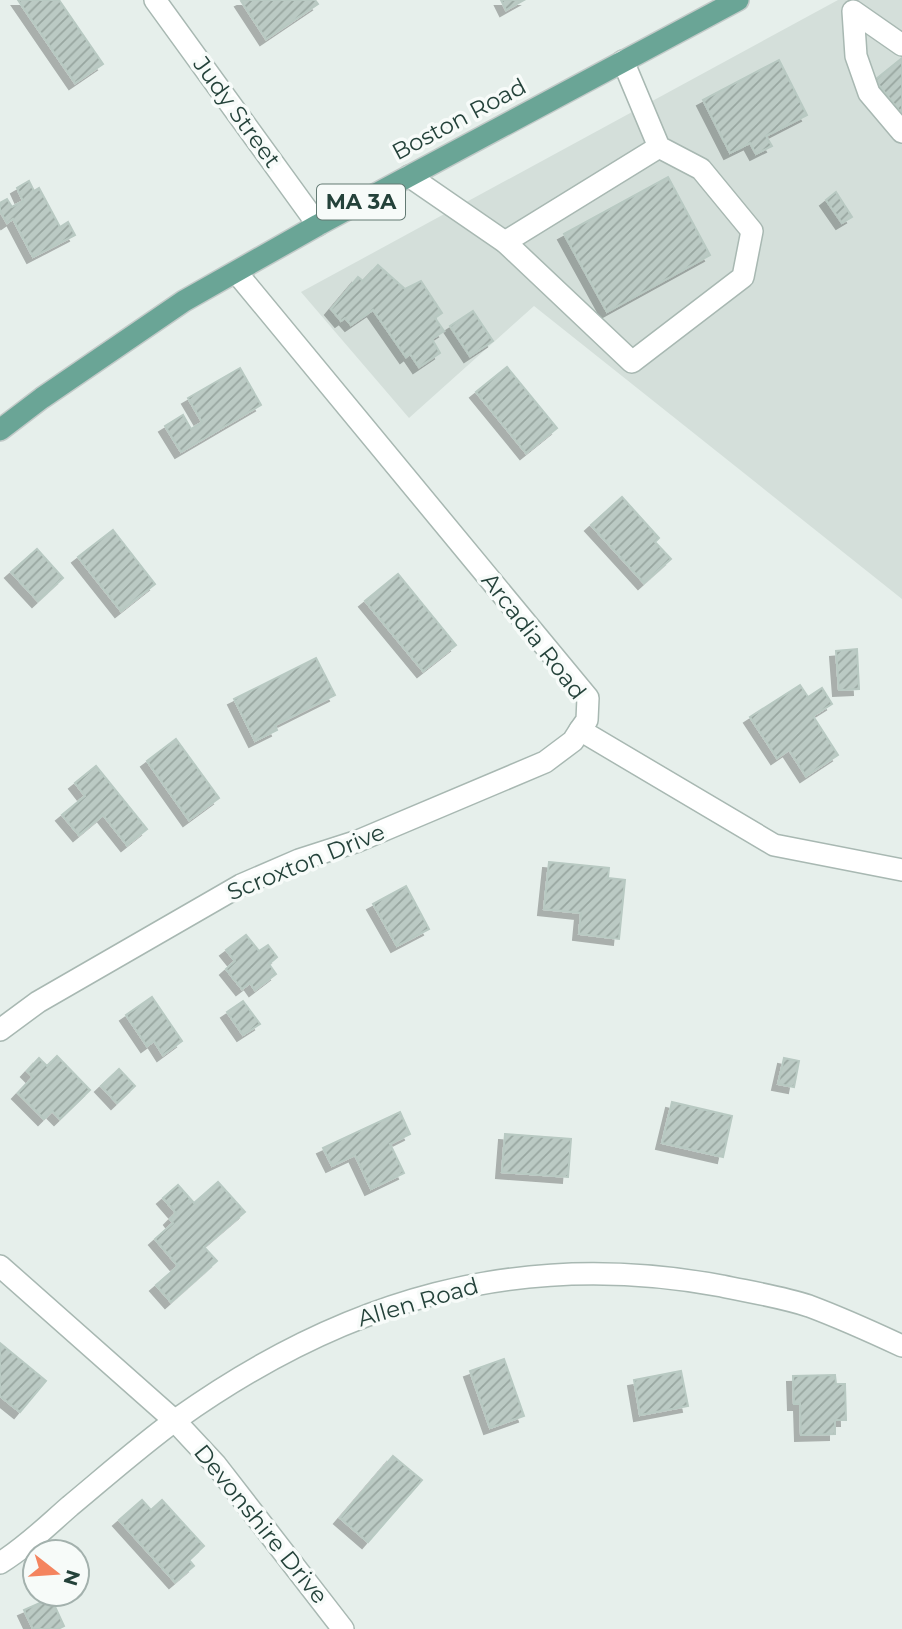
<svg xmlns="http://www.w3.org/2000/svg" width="902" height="1629" viewBox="0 0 902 1629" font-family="Montserrat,sans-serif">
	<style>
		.built { fill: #d4dfda }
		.building { fill: url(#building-hatch); stroke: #b8c9c2; stroke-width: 2; filter: url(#shadow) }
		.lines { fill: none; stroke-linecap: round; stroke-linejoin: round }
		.minor-casing { stroke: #a8b8b2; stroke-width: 24 }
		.major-casing { stroke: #c2cac8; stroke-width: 24 }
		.minor { stroke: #fff; stroke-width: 21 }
		.major { stroke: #6aa596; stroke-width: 21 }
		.labels { text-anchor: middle; stroke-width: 7; stroke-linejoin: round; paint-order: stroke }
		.shield { fill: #f7fbf9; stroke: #637a73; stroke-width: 2 }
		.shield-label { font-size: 21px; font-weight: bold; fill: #24423a }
		.street-label { font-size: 23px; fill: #24423a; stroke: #f7fbf9 }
	</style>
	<defs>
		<pattern id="building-hatch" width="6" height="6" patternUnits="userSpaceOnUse" patternTransform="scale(1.75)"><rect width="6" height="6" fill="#bbcac4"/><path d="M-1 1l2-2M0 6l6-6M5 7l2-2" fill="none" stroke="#98a6a0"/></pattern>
		<filter id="shadow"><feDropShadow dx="-6" dy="6" stdDeviation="0" flood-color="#0004"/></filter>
	</defs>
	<rect width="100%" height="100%" fill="#e6efeb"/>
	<path class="built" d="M838,0H902V599L534,306L409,418L301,292Z"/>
	<g class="building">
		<path d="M18,0H59L103,64L75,83Z"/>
		<path d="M243,0H315L318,4L266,39L241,1Z"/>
		<path d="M501,0H524L506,10Z"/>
		<path d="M902,58V114L875,80Z"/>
		<path d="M779,60L807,115L766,136L772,146L756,154L750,143L730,153L703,100Z"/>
		<path d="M668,177L710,255L607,312L564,234Z"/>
		<path d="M29,181L34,191L39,188L60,227L68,222L75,235L33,257L13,219L7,223L0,211V203L7,199L12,207L23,201L17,188Z"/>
		<path d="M836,192L852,217L842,223L826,200Z"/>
		<path d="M378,265L405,289L421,281L442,313L435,318L444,331L432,339L440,353L419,367L410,354L406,357L373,310L351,325L345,318L341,321L331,309L358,277L363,281Z"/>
		<path d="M473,311L493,341L470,356L450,326Z"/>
		<path d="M507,367L557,428L526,453L476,392Z"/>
		<path d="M240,368L261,405L181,452L165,426L183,415L191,429L202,422L188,398Z"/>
		<path d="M622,497L659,538L655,542L671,559L644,583L591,525Z"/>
		<path d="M113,530L155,584L121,611L78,557Z"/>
		<path d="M37,549L63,578L38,601L11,572Z"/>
		<path d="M398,574L456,645L423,671L365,601Z"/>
		<path d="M857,649L859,689L839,690L836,651Z"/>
		<path d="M316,658L335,695L275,725L277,730L255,741L234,699Z"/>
		<path d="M800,685L808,697L822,688L832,704L813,716L838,755L806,776L789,750L777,758L750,717Z"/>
		<path d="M176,739L219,798L189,820L147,761Z"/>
		<path d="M96,766L147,829L127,845L103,815L79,835L62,815L85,796L75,783Z"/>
		<path d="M549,862L609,868L608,878L625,880L619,939L579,934L581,913L544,909Z"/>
		<path d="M406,886L429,929L397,946L373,904Z"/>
		<path d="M246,935L259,951L268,945L277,957L269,964L276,974L255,990L250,983L242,989L226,969L235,961L226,950Z"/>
		<path d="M152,997L182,1041L163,1055L154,1041L147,1046L126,1015Z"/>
		<path d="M243,1001L260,1024L243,1035L227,1012Z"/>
		<path d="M57,1056L90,1090L60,1119L52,1111L44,1119L18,1093L33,1077L27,1071L39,1058L47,1066Z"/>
		<path d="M784,1058L799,1061L794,1087L778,1084Z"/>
		<path d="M119,1069L135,1086L117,1103L101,1086Z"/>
		<path d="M672,1102L732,1116L723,1157L662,1143Z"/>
		<path d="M400,1112L410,1134L390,1144L404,1173L371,1189L355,1155L332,1166L323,1148Z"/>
		<path d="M505,1134L571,1139L568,1177L502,1172Z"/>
		<path d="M218,1182L245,1212L204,1247L217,1261L171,1302L156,1285L178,1266L155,1239L173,1223L170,1219L176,1213L163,1198L178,1185L194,1203Z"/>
		<path d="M0,1343L46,1381L20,1412L0,1396Z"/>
		<path d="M504,1359L524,1416L490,1428L470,1371Z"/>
		<path d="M681,1371L688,1406L640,1415L634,1380Z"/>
		<path d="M835,1375L836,1384H845L846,1420H835V1434L801,1435L800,1404H794L793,1376Z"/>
		<path d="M393,1456L422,1480L368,1542L340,1518Z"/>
		<path d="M142,1500L151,1510L162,1500L204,1546L189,1560L194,1566L175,1582L119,1520Z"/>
		<path d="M51,1598L64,1626L58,1629H33L24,1610Z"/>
	</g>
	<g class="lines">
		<defs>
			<g id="minor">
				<path d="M155,0L318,225"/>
				<path d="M902,45L853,11L856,56L869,93L902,132"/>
				<path d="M409,176L505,242L632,362L743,277L752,231L701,169L659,147L623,61"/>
				<path d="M505,242L659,147"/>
				<path d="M236,272L588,698L587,720L580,730L774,845L902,870"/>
				<path d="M0,1030L38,1002L241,885L299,860L358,841L545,762L573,741L580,730"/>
				<path d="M0,1266L175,1421L216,1465L343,1629"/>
				<path d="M0,1563C26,1547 47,1526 70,1506C105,1477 140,1446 177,1419C344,1300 518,1248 722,1286C750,1292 782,1297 809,1306C841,1318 872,1332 902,1346"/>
			</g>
			<path id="major" d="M0,430L42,398L184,301L318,225L738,0"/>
		</defs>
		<use href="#minor" class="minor-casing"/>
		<use href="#major" class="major-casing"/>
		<use href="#minor" class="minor"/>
		<use href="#major" class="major"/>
	</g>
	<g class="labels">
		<rect class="shield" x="317" y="184.5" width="88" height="35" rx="5"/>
		<g class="shield-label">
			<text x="361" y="209">MA 3A</text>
		</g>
		<g class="street-label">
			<text transform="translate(237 112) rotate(54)" y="8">Judy Street</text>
			<text transform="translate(459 119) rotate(-28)" y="8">Boston Road</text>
			<text transform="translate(534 636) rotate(52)" y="8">Arcadia Road</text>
			<text transform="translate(306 862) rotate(-22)" y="8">Scroxton Drive</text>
			<text transform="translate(418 1302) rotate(-16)" y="8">Allen Road</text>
			<text transform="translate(261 1524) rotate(51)" y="8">Devonshire Drive</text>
		</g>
	</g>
	<g transform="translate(56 1573) rotate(107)"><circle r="33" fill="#f7fbf9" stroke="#a3b1ad" stroke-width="2"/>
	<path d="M0-5L12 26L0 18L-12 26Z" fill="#f4845f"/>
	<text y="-10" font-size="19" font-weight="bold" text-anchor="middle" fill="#24423a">N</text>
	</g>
</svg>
